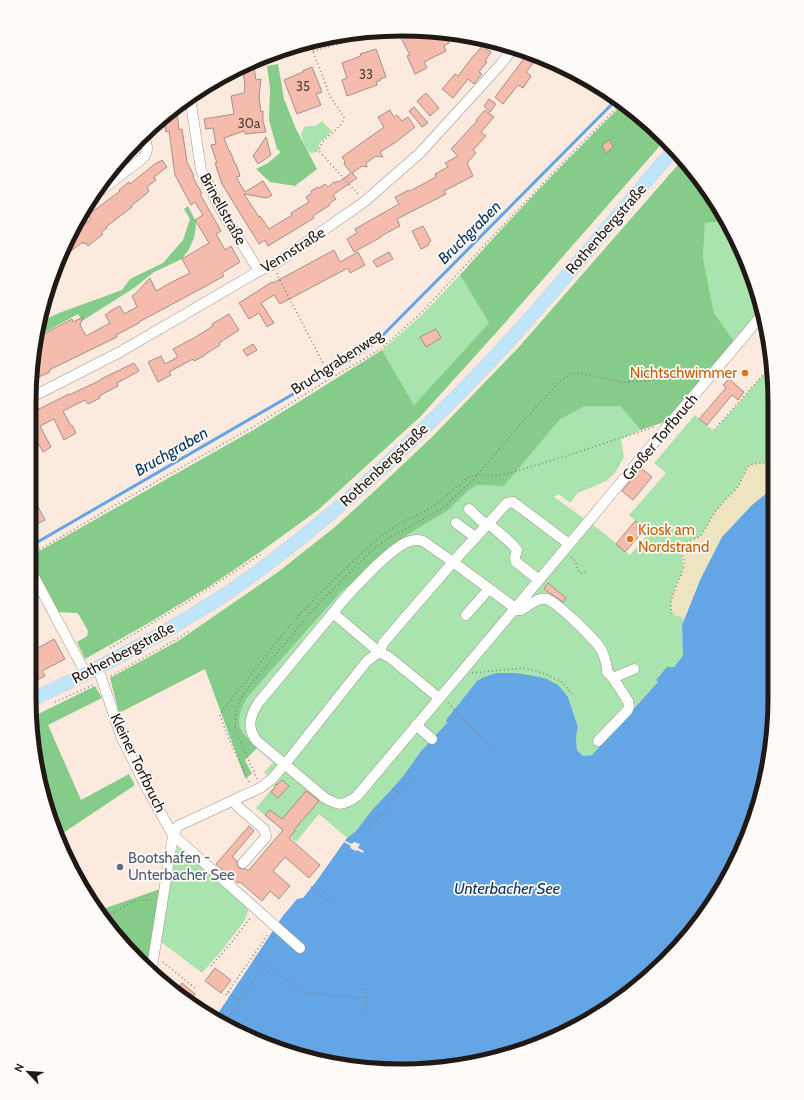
<svg xmlns="http://www.w3.org/2000/svg" width="804" height="1100" viewBox="0 0 804 1100" font-family="Cabin,sans-serif">
	<style>
		.green { fill: #a9e3ad }
		.forest { fill: #85cc8a }
		.sand { fill: #eee4bf }
		.water { fill: #64a5e6 }
		.pier { fill: #fceade }
		.lines { fill: none; stroke-linecap: round; stroke-linejoin: round }
		.stream { stroke: #64a5e6; stroke-width: 3 }
		.building { fill: #f5bbad; stroke: #a38f8a }
		.minor-casing { stroke: #a59489; stroke-width: 11 }
		.major-casing { stroke: #d2d1d0; stroke-width: 14 }
		.path { stroke: #897d75; stroke-width: 1.5; stroke-dasharray: 1 3; stroke-linecap: butt }
		.minor { stroke: #fff; stroke-width: 10 }
		.major { stroke: #bfe5fb; stroke-width: 13 }
		.food-dot { fill: #e8710a; stroke: #fefaf8; stroke-width: 1.5 }
		.service-dot { fill: #5c6f8a; stroke: #fefaf8; stroke-width: 1.5 }
		.labels { text-anchor: middle; stroke-width: 3.5; stroke-linejoin: round; paint-order: stroke }
		.number-label { font-size: 13px; fill: #55423b }
		.street-label { font-size: 15px; fill: #201915; stroke: #fefaf8 }
		.food-label { font-size: 15px; fill: #c56008; stroke: #fefaf8; text-anchor: end }
		.service-label { font-size: 15px; fill: #4e5e75; stroke: #fefaf8; text-anchor: start }
		.water-label { font-size: 16px; font-style: italic; fill: #0a3b65; stroke: #fefaf8 }
		.rim { fill: none; stroke: #201915; stroke-width: 5 }
	</style>
	<rect width="100%" height="100%" fill="#fceade"/>
	<g class="green">
		<path d="M322,121L332,131L319,144L318,152L310,153L305,146L301,135L304,127L309,126H315Z"/>
		<path d="M725,221L747,259L761,313L736,344L714,313L703,258L705,223Z"/>
		<path d="M460,275L489,323L414,405L382,350L423,314Z"/>
		<path d="M765,330L770,347L759,337Z"/>
		<path d="M772,365V459L767,462L750,465L747,468L738,487L726,499L715,512L700,537L691,540L681,555C687,569 678,578 674,591C672,599 672,607 672,614L684,618L682,625L683,654L674,667L658,682L592,755L583,756L577,750L576,737L578,727L568,697L496,673L484,677L477,681L446,720L447,723L421,751L404,775L392,789L372,810L356,831L347,838L319,814L296,842L256,808L276,784L264,772L273,763C264,754 239,735 239,723C238,715 243,706 246,699L340,593L407,535L447,511L468,491L477,485L504,486L560,418L585,406H620L641,430L621,439L624,457L615,473L606,481L578,493L570,503L558,494L554,497L600,530L630,555L649,533L629,515L666,473L654,463L695,415L714,431Z"/>
		<path d="M179,846L192,856L245,905L248,911L245,920L223,949L202,973L161,942L175,853Z"/>
	</g>
	<g class="forest">
		<path d="M278,64L284,99L296,129L317,169L295,186L270,182L256,169L268,163L281,152L277,149L269,120L270,88L267,66Z"/>
		<path d="M623,104L648,121L665,140L495,334L420,417L318,510L263,550L210,586L147,624L85,659L77,642L87,636L88,631L79,615L77,613L57,612L29,563V557L255,429L382,350L414,405L489,323L460,275C513,216 567,159 623,104Z"/>
		<path d="M683,159L698,175L725,221L705,223L703,258L714,313L736,344L670,420L641,430L620,406H585L560,419L504,486L477,485L468,491L447,511L407,535L340,593L246,699C234,725 237,728 257,748L245,760L252,774L245,778L205,669L119,713L110,678L178,641L278,572L335,527L380,486L433,436L518,348Z"/>
		<path d="M188,206L195,220L196,226L194,238L188,251L182,259L154,272L134,288L82,321L78,314L38,336L40,322L59,313L122,290L130,279L163,263L183,240L190,219L184,209Z"/>
		<path d="M95,686L102,698L48,725L81,800L129,774L135,785L60,835L42,795L32,717Z"/>
		<path d="M163,888L149,971L97,911Z"/>
	</g>
	<path class="sand" d="M772,459L773,488L752,505L722,537L701,578L684,618L672,614C667,600 678,585 682,572C683,570 684,565 684,563C684,555 678,553 684,545C689,539 697,540 702,534L715,512L738,487L747,468L750,465L767,462Z"/>
	<path class="water" d="M773,488L774,723L762,795L736,863L683,944L629,994L545,1043L450,1068H353L237,1033L215,1018L282,917L297,899L303,898L318,879L347,838L356,831L372,810L392,789L404,775L421,751L447,723L446,720L477,681L484,677L496,673H515L535,676L547,679L558,685L568,697L578,727L576,737L577,750L583,756L592,755L658,682L656,680L667,667H674L683,655L682,625L701,578L722,537L752,505Z"/>
	<path class="pier" d="M343,840L352,844L354,842L360,844L358,848L364,851L363,853L357,850L356,851L350,848L351,846L342,841Z"/>
	<g class="lines">
		<g class="stream">
			<path d="M330,372L364,351L378,340L617,99"/>
			<path d="M29,547L326,375"/>
		</g>
	</g>
	<g class="building">
		<path d="M416,31L444,32L449,43L444,46L446,51L424,62L427,68L415,74L407,56L410,55L401,38Z"/>
		<path d="M482,46L491,52L485,61L487,62L479,72L482,74L474,84L468,79L453,98L442,89L455,74L458,76L474,55H475Z"/>
		<path d="M376,49L386,77L380,79L381,80L376,82L377,85L347,96L342,80L347,78L342,63L361,56L360,54Z"/>
		<path d="M529,52L539,56L526,72L531,76L523,88L518,85L503,104L495,97Z"/>
		<path d="M253,61L256,80L261,79L259,97L261,112L263,111V121L266,132L245,134L244,131L224,138L229,151H230L235,164H236L240,176L236,177L245,192L263,181L272,195L267,198L244,194L259,217L260,216L269,229L292,215L291,213L309,202L306,197L312,193L311,191L318,187L319,188L325,184L328,187L334,182L335,183L338,181L339,182L351,173L344,164L345,161L342,157L384,127L378,117L390,110L394,117L397,115L402,121L408,117L415,127L396,142L380,152L383,157L376,156L366,163L367,167L362,166L352,173L357,178L333,195L336,199L329,204L330,205L313,216L314,218L268,246L265,240L259,244L222,184L215,163H217L211,145L216,144L213,128L206,129L204,119L234,114L231,96L244,93L245,85L243,72L228,74L227,73L237,68Z"/>
		<path d="M312,67L322,92L316,94L321,105L297,114L284,80L303,72L302,71Z"/>
		<path d="M426,93L439,108L430,116L417,101Z"/>
		<path d="M489,99L496,104L490,112L484,106Z"/>
		<path d="M176,105L179,130L182,129L187,162L194,176L193,177L197,185L202,193L200,194L221,231L216,234L225,250L231,246L240,262L222,273L224,276L206,286L139,322V323L116,335L117,337L49,370L50,372L32,380L38,337L72,319L73,322L83,317L80,325L86,336L110,323L105,315L110,312V311L120,306L124,314L137,307L132,296L135,294L150,278L156,291L170,283L190,273L182,259L209,243L195,220L203,215L195,202L191,205L175,175L169,131L166,132L164,117Z"/>
		<path d="M414,107L428,123L422,127L409,111Z"/>
		<path d="M485,110L494,117L481,132L486,136L473,150L476,153L467,163L473,176L444,191L446,194L397,219L400,226L381,236V237L354,252L347,239L357,233L355,229L399,204L395,197L409,190L410,191L436,177L435,174L448,167L445,163L458,156L451,149L477,121L476,120Z"/>
		<path d="M266,137L271,155L258,164L253,156Z"/>
		<path d="M609,140L613,147L606,153L602,146Z"/>
		<path d="M162,160L167,167L154,177L156,180L147,187L149,191L145,195L131,206L132,207L106,227L107,228L101,232L103,234L88,246L86,243L84,244L83,242L64,256L76,231L91,219L88,215L120,191L119,190L129,182L130,184L156,163H157Z"/>
		<path d="M423,226L431,241L428,243L429,245L421,249L412,231Z"/>
		<path d="M334,250L340,262L358,252L365,265L350,273L348,268L280,304L274,295L261,303L274,323L267,327L259,313L249,319L239,303L272,282L273,283Z"/>
		<path d="M389,252L393,259L377,267L373,261Z"/>
		<path d="M229,314L239,330L219,343L220,345L204,355V356L194,361L193,359L169,372L171,375L158,382L148,362L161,356L165,364L178,357L173,349L194,338L213,326L212,324Z"/>
		<path d="M436,329L441,338L426,347L420,337Z"/>
		<path d="M253,344L257,350L247,356L243,350Z"/>
		<path d="M134,363L139,371L117,383L118,386L99,396L100,398L88,404L85,400L63,411L71,426L72,425L76,433L64,440L54,419L40,426L51,447L43,452L32,432L29,433V414L69,394V395L101,380V379Z"/>
		<path d="M729,379L744,392L738,400L732,395L707,425L699,419L726,388L723,385Z"/>
		<path d="M641,468L652,477L633,500L622,491Z"/>
		<path d="M29,493L36,506L37,505L45,520L29,528Z"/>
		<path d="M635,521L645,529L625,552L616,544Z"/>
		<path d="M548,583L566,598L563,602L544,589Z"/>
		<path d="M54,639L65,659L42,671L45,676L37,680L33,672L29,674V653Z"/>
		<path d="M282,780L289,786L278,798L271,792L275,788V785L278,784Z"/>
		<path d="M306,791L319,801L294,830L295,831L289,838L320,865L309,878L285,857L273,871L290,886L279,899L270,891L262,901L240,882L238,883L216,864L249,826L254,831L232,857L237,861V865L239,868L242,869H246L248,871L283,830L265,815L270,810L282,819Z"/>
		<path d="M215,968L231,980L221,993L205,981Z"/>
		<path d="M182,983L195,994L190,1001L175,991Z"/>
	</g>
	<g class="lines">
		<defs>
			<g id="minor">
				<path d="M190,97L201,170L221,210L259,271"/>
				<path d="M91,198L143,158C149,151 147,146 145,138"/>
				<path d="M30,398L120,352L259,271L276,263L298,248L364,202L420,153L501,64L514,47"/>
				<path d="M469,509L486,525"/>
				<path d="M456,523L475,537"/>
				<path d="M488,523L512,544L517,550L515,557L516,562L539,580"/>
				<path d="M29,567L86,674"/>
				<path d="M333,613L379,652L389,657L439,698"/>
				<path d="M466,615L489,589"/>
				<path d="M98,668L121,736L145,785L173,835L300,948"/>
				<path d="M634,669L613,678L607,672C607,665 605,658 602,651C597,641 556,601 546,599C537,597 529,606 521,610H518L515,608L453,562L423,541C417,539 411,540 405,543C395,548 386,557 378,564C362,580 346,595 333,613L259,702C250,715 246,728 257,741L325,798C339,806 343,806 357,796C433,705 510,614 587,523C615,490 643,455 672,421C702,386 732,351 762,315"/>
				<path d="M416,725L432,739"/>
				<path d="M598,741L627,711L629,707L628,701L613,678"/>
				<path d="M235,800L237,806L264,829L266,837L243,863"/>
				<path d="M151,973L173,835L178,826L260,788L272,779L285,764L367,661L379,652L384,642L453,562L507,503L513,502L569,544"/>
			</g>
			<path id="major" d="M29,701C93,671 156,639 215,601C262,571 306,535 348,499C405,448 460,395 511,339C567,277 620,212 674,149"/>
		</defs>
		<use href="#minor" class="minor-casing"/>
		<use href="#major" class="major-casing"/>
		<g class="path">
			<path d="M455,33L458,38L475,45L484,40"/>
			<path d="M309,41L330,96L344,117C341,132 321,136 319,151L358,194"/>
			<path d="M313,51L385,32L386,30"/>
			<path d="M277,273V275L331,378"/>
			<path d="M714,430L772,365"/>
			<path d="M771,489L773,491"/>
			<path d="M29,556L122,501L253,427L331,378L381,349L422,312L493,236L578,147L622,103"/>
			<path d="M571,557L576,562L577,570L580,573L587,571"/>
			<path d="M672,614C667,600 678,585 682,572C683,570 684,565 684,563C684,555 678,553 684,545C689,539 697,540 702,534L715,512L726,499L738,487L747,468L750,465L767,462L772,459"/>
			<path d="M110,648C162,618 212,587 261,554"/>
			<path d="M472,673L523,668L537,671L550,676L563,683L572,694"/>
			<path d="M111,676L177,639L189,631"/>
			<path d="M55,702L93,685"/>
			<path d="M448,703L494,751"/>
			<path d="M257,779L235,729L236,712L239,701L247,689L311,612L372,550L389,538L443,508L473,480L477,475L523,421L559,382L572,373H580L622,382L645,381L671,378L695,380"/>
			<path d="M249,782L229,739L221,718L220,715L222,711L285,631L318,595L363,552L380,537L394,527L404,521L425,511L438,503L467,478C479,472 493,478 506,474C556,460 605,443 654,427"/>
			<path d="M393,788L399,794"/>
			<path d="M368,829L413,778"/>
			<path d="M311,887L333,905"/>
			<path d="M102,916L111,914L132,902L140,900H154"/>
			<path d="M163,962L195,988"/>
			<path d="M211,966L231,943L251,917"/>
			<path d="M228,992L269,933"/>
			<path d="M226,995L228,992L240,1001"/>
			<path d="M365,1009L367,986"/>
			<path d="M225,1024L264,964L305,993L366,998"/>
		</g>
		<use href="#minor" class="minor"/>
		<use href="#major" class="major"/>
	</g>
	<g class="food-dot">
		<circle cx="745" cy="373" r="4"/>
		<circle cx="630" cy="539" r="4"/>
	</g>
	<circle class="service-dot" cx="120" cy="867" r="4"/>
	<g class="labels">
		<g class="number-label">
			<text x="366" y="79">33</text>
			<text x="303" y="91">35</text>
			<text x="249" y="128">30a</text>
		</g>
		<g class="street-label">
			<text transform="translate(223 209) rotate(61)" y="5">Brinellstraße</text>
			<text transform="translate(606 229) rotate(-49)" y="5">Rothenbergstraße</text>
			<text transform="translate(293 250) rotate(-32)" y="5">Vennstraße</text>
			<text transform="translate(337 362) rotate(-33)" y="5">Bruchgrabenweg</text>
			<text transform="translate(660 437) rotate(-50)" y="5">Großer Torfbruch</text>
			<text transform="translate(384 465) rotate(-43)" y="5">Rothenbergstraße</text>
			<text transform="translate(123 653) rotate(-28)" y="5">Rothenbergstraße</text>
			<text transform="translate(138 763) rotate(64)" y="5">Kleiner Torfbruch</text>
		</g>
		<g class="food-label">
			<text x="737" y="378">Nichtschwimmer</text>
			<text x="638" y="535" text-anchor="start">Kiosk am<tspan x="638" dy="17">Nordstrand</tspan></text>
		</g>
		<g class="service-label">
			<text x="128" y="863">Bootshafen -<tspan x="128" dy="17">Unterbacher See</tspan></text>
		</g>
		<g class="water-label">
			<text transform="translate(469 232) rotate(-45)" y="6">Bruchgraben</text>
			<text transform="translate(171 451) rotate(-30)" y="6">Bruchgraben</text>
			<text x="507" y="894">Unterbacher See</text>
		</g>
	</g>
	<path d="M0 0H804V1100H0ZM402 36H402A366 366 0 0 1 768 402V698A366 366 0 0 1 402 1064H402A366 366 0 0 1 36 698V402A366 366 0 0 1 402 36Z" fill="#fefaf8" fill-rule="evenodd"/>
	<path class="rim" d="M402 36H402A366 366 0 0 1 768 402V698A366 366 0 0 1 402 1064H402A366 366 0 0 1 36 698V402A366 366 0 0 1 402 36Z"/>
	<g transform="translate(28 1072) rotate(295)" stroke="#fefaf8" stroke-width="3" paint-order="stroke">
	<path d="M0-3L7 15L0 10L-7 15Z" fill="#201915"/>
	<text y="-6" font-size="11" font-weight="bold" text-anchor="middle" fill="#201915">N</text>
	</g>
</svg>
